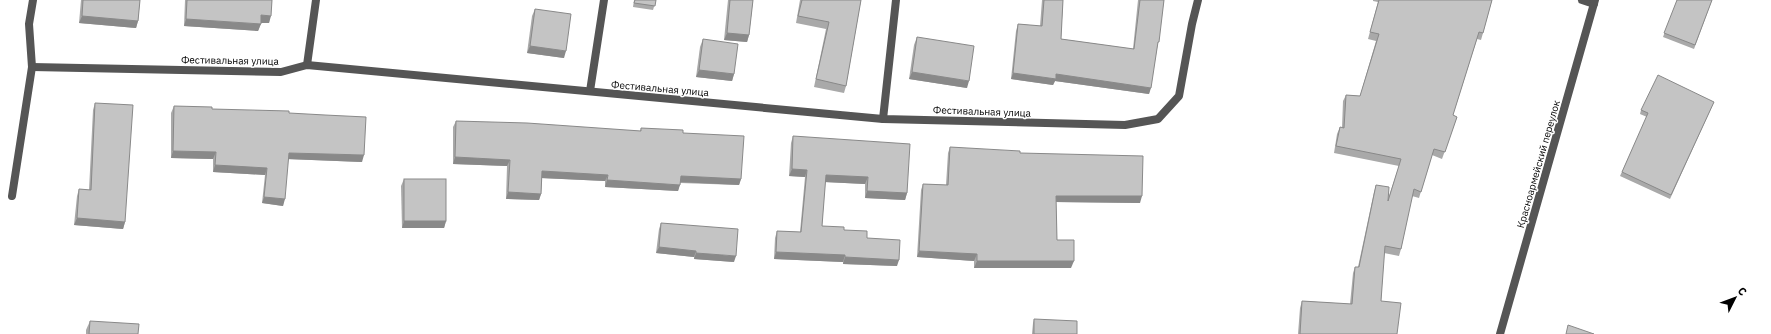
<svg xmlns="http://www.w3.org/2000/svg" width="1771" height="334" viewBox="0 0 1771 334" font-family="'IBM Plex Sans',sans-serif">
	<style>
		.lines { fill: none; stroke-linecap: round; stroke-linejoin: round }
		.street { stroke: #555; stroke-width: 8 }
		.wall { fill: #a9a9a9 }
		.shaded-wall { fill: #898989 }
		.building { fill: #c4c4c4; stroke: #898989 }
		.labels { text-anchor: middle; stroke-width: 3; stroke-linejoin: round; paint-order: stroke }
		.street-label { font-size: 10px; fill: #000; stroke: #fff }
	</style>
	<rect width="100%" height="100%" fill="#fff"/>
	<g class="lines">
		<g class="street">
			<path d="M1582,0L1594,4"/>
			<path d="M307,65L316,0"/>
			<path d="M32,67L281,72L307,65L883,119L1125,125L1158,119L1179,96L1192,24L1198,0"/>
			<path d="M590,91L604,0"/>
			<path d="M883,119L896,0"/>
			<path d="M12,196L32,67L29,24L33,0"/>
			<path d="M1500,334L1595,0"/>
		</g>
	</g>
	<g class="wall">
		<path d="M81,0H140L138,21L136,28L79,23Z"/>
		<path d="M185,0H272L269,23H261L258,31L184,26Z"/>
		<path d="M634,0H656L653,10L633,7Z"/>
		<path d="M728,0H753L749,35L747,42L724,40Z"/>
		<path d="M800,0H861L846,86L844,93L814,87L826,29L796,23Z"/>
		<path d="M1042,0H1063L1061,39L1133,49L1138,0H1164L1157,49L1149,94L1055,81L1053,85L1011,79L1016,31L1018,24L1040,26Z"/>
		<path d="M1373,0H1492L1483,33L1481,40L1477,39L1453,115L1457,117L1442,159L1432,155L1419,198L1412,196L1401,249L1399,256L1384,253L1381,301L1397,334H1298L1300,308L1302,301L1350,304L1353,273L1355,267H1358L1374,192L1376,185L1388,199L1399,166L1334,153L1337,134L1340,127L1342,128L1343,101L1346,95L1360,96L1376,41L1368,39L1378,2L1373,1Z"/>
		<path d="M1677,0H1712L1694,49L1663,37Z"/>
		<path d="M535,9L564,58L527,53L532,16Z"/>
		<path d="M917,37L967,88L909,79L914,45Z"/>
		<path d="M703,39L734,74L732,81L696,77L700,47Z"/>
		<path d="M1714,102L1670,199L1620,176L1647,117L1640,114L1641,110Z"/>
		<path d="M95,103L125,222L123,229L74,225L77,196L79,189L89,190L93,110Z"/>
		<path d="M174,106L212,109L289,113L362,162L288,159L283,206L262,203L265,175L213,172V159L171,158V113Z"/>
		<path d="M456,121L640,131L641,128L683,133L741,179L739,185L680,183L678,191L605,187V181L542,178L541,194L539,200L506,199L507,166L453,164V127Z"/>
		<path d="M793,136L907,193L905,200L865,198V184L825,182L822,226L844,230L867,238L897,266L843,264V262L774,259L775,238L777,231L800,232L805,177L789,176L791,143Z"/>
		<path d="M950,147L1020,153L1140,203L1056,202L1057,240L1071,268H974V261L917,257L921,190L923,184L946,185L948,153Z"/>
		<path d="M404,179L446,221L444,228H402L401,186Z"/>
		<path d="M661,223L734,262L694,259V257L656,253L659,229Z"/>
		<path d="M1034,319L1077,334H1032L1033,323Z"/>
		<path d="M90,321L138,334H86V330Z"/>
	</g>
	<g class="shaded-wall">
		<path d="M261,15L271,16L269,23H259Z"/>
		<path d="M82,16L138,21L136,28L79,23Z"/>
		<path d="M186,19L261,24L258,31L184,26Z"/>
		<path d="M727,33L749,35L747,42L724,40Z"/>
		<path d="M530,46L566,51L564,58L527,53Z"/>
		<path d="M699,70L734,74L732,81L696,77Z"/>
		<path d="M912,72L969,81L967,88L909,79Z"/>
		<path d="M1013,73L1056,74L1151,88L1149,94L1055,81L1053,85L1011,79Z"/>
		<path d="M173,151L216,152L213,159L171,158Z"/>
		<path d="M289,153L364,155L362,162L286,159Z"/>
		<path d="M455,157L510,160L507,166L453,164Z"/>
		<path d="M215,165L267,168L265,175L213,172Z"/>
		<path d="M792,169L807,170L805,177L789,176Z"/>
		<path d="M542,171L608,175L605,181L540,178Z"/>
		<path d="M826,175L868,177L865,184L824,182Z"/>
		<path d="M681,176L741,179L739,185L678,182Z"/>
		<path d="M607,180L680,185L678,191L605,187Z"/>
		<path d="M867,191L907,193L905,200L865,198Z"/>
		<path d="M508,192L541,194L539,200L506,199Z"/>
		<path d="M1056,196H1142L1140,203L1054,202Z"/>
		<path d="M264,197L285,199L283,206L262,203Z"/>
		<path d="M77,218L125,222L123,229L74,225Z"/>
		<path d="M404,221H446L444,228H402Z"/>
		<path d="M659,247L696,251L694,257L656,253Z"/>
		<path d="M919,251L977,254L974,261L917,257Z"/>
		<path d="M776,252L845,255L843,262L774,259Z"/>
		<path d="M696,253L736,256L734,262L694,259Z"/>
		<path d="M845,257L899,260L897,266L843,264Z"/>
		<path d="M977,261H1074L1071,268H974Z"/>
	</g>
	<g class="building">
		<path d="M83,0H140L138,21L82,16Z"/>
		<path d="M187,0H272L271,16L261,15V24L186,19Z"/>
		<path d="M635,0H656L655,6L634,3Z"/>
		<path d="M730,0H753L749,35L727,33Z"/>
		<path d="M802,0H861L846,86L816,79L829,22L798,16Z"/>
		<path d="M1044,0H1063L1061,39L1134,49L1140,0H1164L1159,42H1158L1151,88L1056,74V79L1013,73L1018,24L1042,26Z"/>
		<path d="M1379,0H1492L1483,33L1479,32L1453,115L1457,117L1445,152L1434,149L1421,192L1414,189L1401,249L1385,246L1381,301L1401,303L1397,334H1300L1302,301L1352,304L1355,267H1359L1376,185L1389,187L1388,201L1401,159L1336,146L1340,127L1344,128L1346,95L1360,96L1379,34L1370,32Z"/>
		<path d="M1677,0H1712L1695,45L1664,33Z"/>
		<path d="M535,9L571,14L566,51L530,46Z"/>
		<path d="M917,37L974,46L969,81L912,72Z"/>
		<path d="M703,39L738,44L734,74L699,70Z"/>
		<path d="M1658,75L1714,102L1671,195L1622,172L1648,113L1641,110Z"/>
		<path d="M95,103L133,105L125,222L77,218L79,189L91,190Z"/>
		<path d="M174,106L212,107V109L289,111V113L325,115L366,117L364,155L289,153L285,199L264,197L267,168L215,165L216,152L173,151Z"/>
		<path d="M456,121L527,123L641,131V128L683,130V133L744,136L741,179L681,176L680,185L607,180L608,175L542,171L541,194L508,192L510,160L455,157Z"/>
		<path d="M793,136L910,144L907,193L867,191L868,177L826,175L822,226L844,227V230L867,231V238L900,240L899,260L845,257V255L776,252L777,231L801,232L807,170L792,169Z"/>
		<path d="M950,147L1020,151V153L1143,156L1142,196H1056L1057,240H1074V261H977V254L919,251L923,184L948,185Z"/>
		<rect x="404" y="179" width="42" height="42"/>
		<path d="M661,223L738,229L736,256L696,253V251L659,247Z"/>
		<path d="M1034,319L1077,321V334H1034Z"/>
		<path d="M90,321L139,324L138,334H89Z"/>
		<path d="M1568,325L1594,334H1566Z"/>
	</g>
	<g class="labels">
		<g class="street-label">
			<text transform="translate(230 60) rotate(1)" y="4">Фестивальная улица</text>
			<text transform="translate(660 88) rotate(5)" y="4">Фестивальная улица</text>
			<text transform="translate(982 111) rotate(2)" y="4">Фестивальная улица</text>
			<text transform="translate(1538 164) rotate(-74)" y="4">Красноармейский переулок</text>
		</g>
	</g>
	<g transform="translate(1735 298) rotate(48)" stroke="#ffffff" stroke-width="3" paint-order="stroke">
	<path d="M0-3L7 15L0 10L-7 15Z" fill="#000000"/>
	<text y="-6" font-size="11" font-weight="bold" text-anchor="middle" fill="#000000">С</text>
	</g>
</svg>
